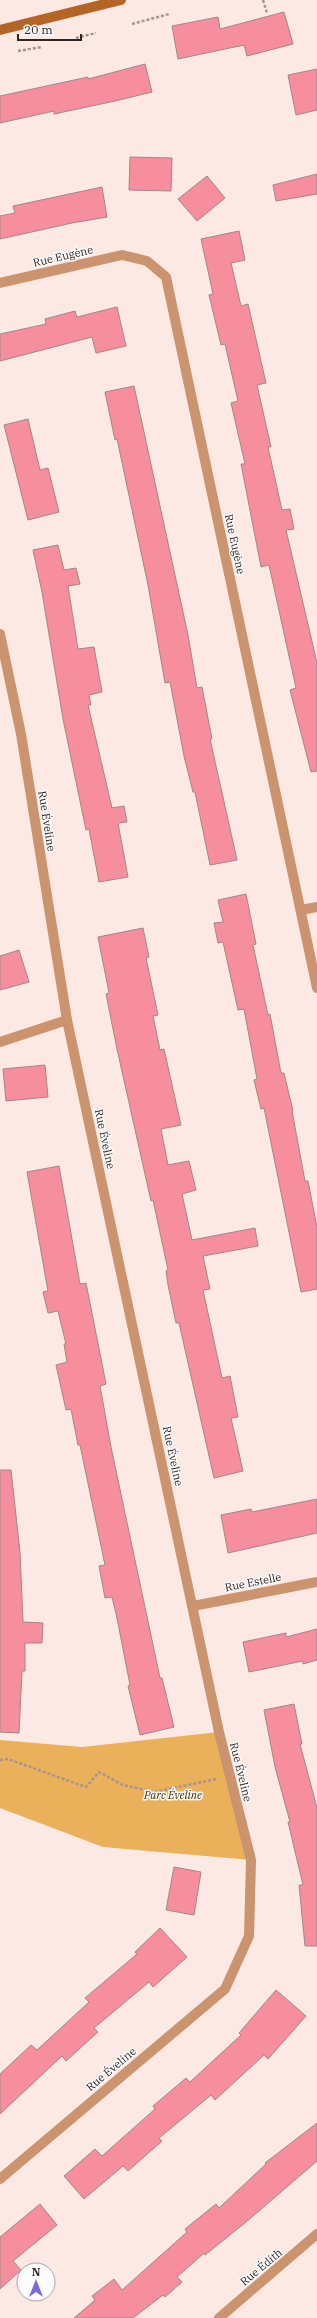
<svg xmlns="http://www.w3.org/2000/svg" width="317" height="2318" viewBox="0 0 317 2318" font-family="'IBM Plex Serif',serif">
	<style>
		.green { fill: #eab15a }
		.building { fill: #f78e9e; stroke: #a48588 }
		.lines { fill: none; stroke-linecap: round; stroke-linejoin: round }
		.path { stroke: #a49490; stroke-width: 2.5; stroke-dasharray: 3 2; stroke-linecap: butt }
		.street { stroke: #cb936e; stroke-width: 10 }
		.secondary { stroke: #b46425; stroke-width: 10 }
		.labels { text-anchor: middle; stroke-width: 3; stroke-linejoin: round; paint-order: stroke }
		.street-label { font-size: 11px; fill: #312523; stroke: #fbfbfb }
		.park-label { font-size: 11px; font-style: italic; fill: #432c03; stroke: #fbfbfb }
	</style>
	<rect width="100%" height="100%" fill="#fde9e4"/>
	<path class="green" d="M219,1732L251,1860L103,1847L0,1808V1740L82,1747Z"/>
	<g class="building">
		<path d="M284,12L293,44L247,56L244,45L178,59L172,26L218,17L220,29Z"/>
		<path d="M145,64L152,92L115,101L54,114V111L0,123V96L88,77V79Z"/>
		<path d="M317,69V110L296,115L288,75Z"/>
		<path d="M130,157L172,158L171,191L129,190Z"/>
		<path d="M317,174V194L276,201L273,185Z"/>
		<path d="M207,176L225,198L197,221L178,199Z"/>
		<path d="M102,187L107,217L72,223L0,239V216L15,213L13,206Z"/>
		<path d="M239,231L245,260L231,263L241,306L248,304L266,383L257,385L271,447H268L282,510L290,509L294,529L286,530L317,663V771L311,772L290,690L296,688L269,565L261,567L241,464H245L231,403L238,401L225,344L221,345L209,295L213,294L201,239Z"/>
		<path d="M117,307L126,346L96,353L92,337L0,361V334L46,324L45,319L75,311L77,317Z"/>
		<path d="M134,386L188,635L197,688L202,687L212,739H210L237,860L210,865L195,792H193L184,756L170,682L165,683L148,585L117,439L115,440L105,392Z"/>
		<path d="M28,419L40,470L48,468L59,512L28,520L4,425Z"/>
		<path d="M58,545L64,570L76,568L80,584L68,586L78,649L94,647L102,692L89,695L91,705H88L112,808L124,806L127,822L118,823L128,877L99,882L89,829L86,830L63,719L42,592L33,550Z"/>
		<path d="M246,894L256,944L253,945L268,1015L270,1014L281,1073H284L293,1111H292L305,1181H308L317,1227V1289L301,1292L264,1108L261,1109L254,1080L257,1079L244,1009L238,1010L223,942L218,943L214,923L223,922L218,900Z"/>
		<path d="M143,928L149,957L146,958L158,1015L153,1016L160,1050L164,1049L181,1125L161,1129L168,1165L189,1161L196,1190L182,1194L192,1240L255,1228L258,1246L203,1256L210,1289L203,1290L222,1378L230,1376L238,1417L231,1418L243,1471L214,1478L179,1323H176L168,1285L166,1271L168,1270L153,1200L151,1201L117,1049L106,994L109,993L98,937Z"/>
		<path d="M19,950L29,982L0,990V956Z"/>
		<path d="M45,1065L48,1097L6,1101L3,1069Z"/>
		<path d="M59,1166L80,1284L86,1283L106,1384L100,1386L111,1447L160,1678H162L174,1727L140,1735L128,1686L130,1685L117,1618L112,1597L105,1598L99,1566L105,1565L80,1445H78L71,1409L66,1410L56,1365L67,1362L64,1344H66L58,1311L48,1313L43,1292L48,1291L27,1172Z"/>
		<path d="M0,1470H11L20,1552L23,1622L43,1623L42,1643H25V1671H22L19,1733L0,1732Z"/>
		<path d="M317,1499V1533L228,1553L221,1515L251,1509L252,1512Z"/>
		<path d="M317,1629V1660L303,1664V1661L249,1672L243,1642L286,1633V1637Z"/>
		<path d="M294,1704L302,1744H300L317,1808V1946H305L299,1885H303L288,1822H290L275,1767L264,1710Z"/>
		<path d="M174,1867L201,1872L194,1915L166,1910Z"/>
		<path d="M160,1928L187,1957L153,1987L149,1982L94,2028L98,2032L66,2061L62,2056L0,2114V2074L31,2045L37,2050L89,2002L85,1998L137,1954L135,1952Z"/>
		<path d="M276,1990L306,2016L268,2059L264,2055L215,2100L211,2095L159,2138L162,2141L128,2171L123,2166L84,2199L64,2176L95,2149L102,2156L155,2109L153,2106L186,2078L190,2082L241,2035L239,2033Z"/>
		<path d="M317,2123V2161L246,2222L205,2255L204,2253L177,2277L182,2282L165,2297L163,2295L133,2318H74L95,2300L92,2296L114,2279L122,2290L187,2232L185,2229L216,2204L219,2208L266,2164L265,2163Z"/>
		<path d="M40,2204L57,2225L13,2261L21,2270L0,2289V2237Z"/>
	</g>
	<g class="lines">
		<g class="path">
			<path d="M263,0L267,13"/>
			<path d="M132,24L169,14"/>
			<path d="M76,38L96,33"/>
			<path d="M18,51L42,47"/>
			<path d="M0,1760L8,1759L86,1787L99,1772L123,1785L155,1792L216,1779"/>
		</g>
		<g class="street">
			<path d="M0,283L122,255L147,261L166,277L317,988"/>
			<path d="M0,634L21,734L67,1020L219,1732L251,1860L249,1936L225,1989L0,2179"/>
			<path d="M301,910L317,907"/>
			<path d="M0,1042L67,1020"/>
			<path d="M193,1606L317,1582"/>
			<path d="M219,2318L317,2234"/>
		</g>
		<path class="secondary" d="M0,30L121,0"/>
	</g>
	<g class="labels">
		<g class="street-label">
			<text transform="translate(63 256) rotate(-13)" y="4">Rue Eugène</text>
			<text transform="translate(235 544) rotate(78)" y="4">Rue Eugène</text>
			<text transform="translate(47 821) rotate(81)" y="4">Rue Éveline</text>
			<text transform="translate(105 1139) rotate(78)" y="4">Rue Éveline</text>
			<text transform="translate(173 1456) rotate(78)" y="4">Rue Éveline</text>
			<text transform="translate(253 1582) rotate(-11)" y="4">Rue Estelle</text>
			<text transform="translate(241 1772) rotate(76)" y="4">Rue Éveline</text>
			<text transform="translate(111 2069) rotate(-40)" y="4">Rue Éveline</text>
			<text transform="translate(261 2267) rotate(-40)" y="4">Rue Édith</text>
		</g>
		<g class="park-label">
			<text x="173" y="1799">Parc Éveline</text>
		</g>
	</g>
	<g transform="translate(36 2282)"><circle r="19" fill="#fbfbfb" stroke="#aaa5a5"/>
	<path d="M0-3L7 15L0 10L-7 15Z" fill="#7768e3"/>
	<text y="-6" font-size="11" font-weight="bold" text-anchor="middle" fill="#312523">N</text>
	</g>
	<path d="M18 34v6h63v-6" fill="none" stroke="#312523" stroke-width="2"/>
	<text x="24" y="34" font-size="12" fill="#312523" stroke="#fbfbfb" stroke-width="3" paint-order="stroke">20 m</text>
</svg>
